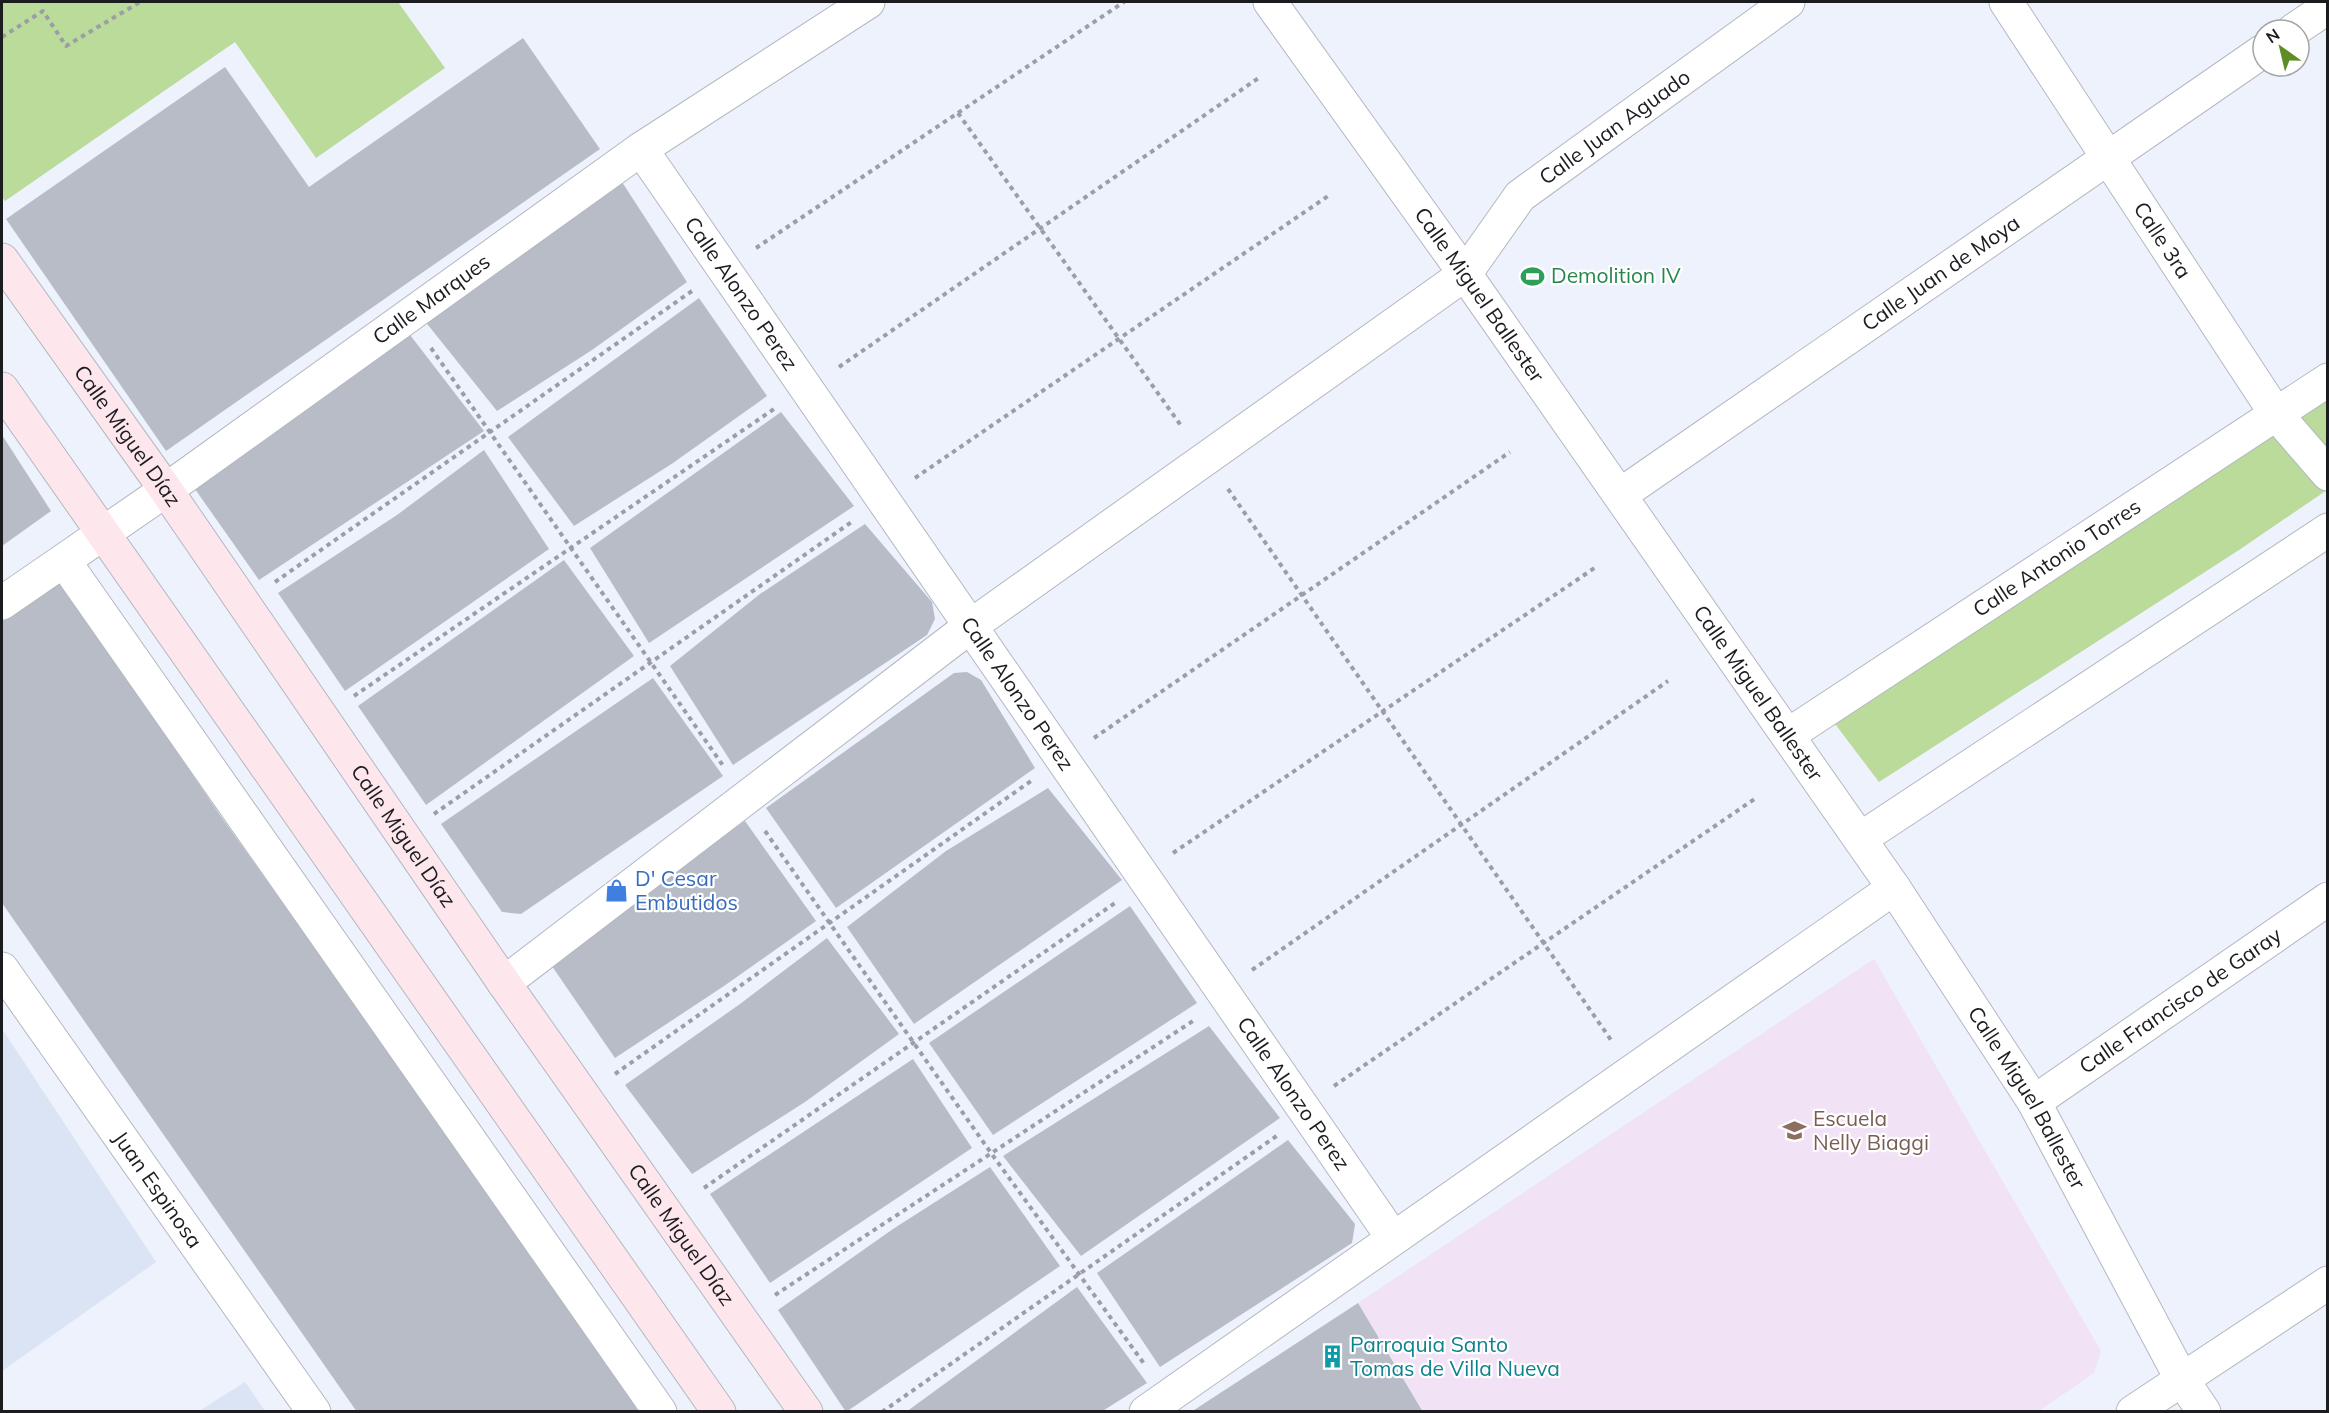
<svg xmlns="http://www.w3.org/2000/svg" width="2329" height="1413" viewBox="0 0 2329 1413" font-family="Mulish,sans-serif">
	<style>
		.built { fill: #dbe4f4 }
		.education { fill: #f1e2f6 }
		.green { fill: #badb99 }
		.building { fill: #b7bcc6 }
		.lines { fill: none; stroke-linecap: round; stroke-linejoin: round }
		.street-casing { stroke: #b3b8c2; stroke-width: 35 }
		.secondary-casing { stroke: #b3b8c2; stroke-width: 35 }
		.path { stroke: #9b9ea6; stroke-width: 4; stroke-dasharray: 4.5 4.5; stroke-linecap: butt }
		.street { stroke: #fff; stroke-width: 33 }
		.secondary { stroke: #fee7ec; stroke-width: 33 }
		.labels { text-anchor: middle; stroke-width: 4.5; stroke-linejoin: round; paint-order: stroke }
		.street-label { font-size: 21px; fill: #1a1c20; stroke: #fff }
		.leisure-label { font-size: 21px; fill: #27864d; stroke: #fff; text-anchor: start }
		.shop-label { font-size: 21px; fill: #366cbe; stroke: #fff; text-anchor: start }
		.education-label { font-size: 21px; fill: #785e54; stroke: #fff; text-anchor: start }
		.culture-label { font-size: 21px; fill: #0d838f; stroke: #fff; text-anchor: start }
	</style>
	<rect width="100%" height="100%" fill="#edf2fc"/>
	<g class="built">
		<path d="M2,1029L156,1262L2,1371Z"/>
		<path d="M245,1382L265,1411H199Z"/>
	</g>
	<path class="education" d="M1874,959L2101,1351L2094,1373L2039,1411H1423L1358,1303Z"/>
	<g class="green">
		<path d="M2,2H398L445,68L316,158L235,42L5,201L2,197Z"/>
		<path d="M2327,381V490L2239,550L1879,782L1826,712Z"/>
	</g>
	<g class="building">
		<path d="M523,38L600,149L166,451L6,219L225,67L309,187Z"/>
		<path d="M620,179L687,282L592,350L497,411L424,320Z"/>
		<path d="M699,298L767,396L673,463L574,526L508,437Z"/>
		<path d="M407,331L484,431L259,580L190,482Z"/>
		<path d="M781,412L854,506L649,643L590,548Z"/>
		<path d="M2,435L51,511L2,546Z"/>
		<path d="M484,450L549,549L345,691L278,593L397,515Z"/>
		<path d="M865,524L932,602L935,619L927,635L733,765L670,666L760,594Z"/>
		<path d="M564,560L634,656L426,805L358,706Z"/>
		<path d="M55,573L222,818L514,1226L639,1412H357L2,903V611Z"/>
		<path d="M967,672L981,680L1035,768L836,908L766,808L954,673Z"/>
		<path d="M653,678L723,776L521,914L502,912L441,824Z"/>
		<path d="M1048,788L1122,880L914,1024L847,927L946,851Z"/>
		<path d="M745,821L816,921L724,986L615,1058L545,956Z"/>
		<path d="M1130,906L1197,1003L993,1135L929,1043Z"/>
		<path d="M827,938L899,1034L805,1102L692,1174L625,1085L740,1004Z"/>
		<path d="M1209,1026L1280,1118L1081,1256L1003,1156Z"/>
		<path d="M913,1059L972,1148L770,1283L710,1194Z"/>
		<path d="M1288,1140L1355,1224L1352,1243L1160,1367L1097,1273Z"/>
		<path d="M990,1167L1060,1266L846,1412L778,1310L893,1229Z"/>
		<path d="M1077,1287L1147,1383L1101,1412H906Z"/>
		<path d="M1358,1303L1423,1412H1191Z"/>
	</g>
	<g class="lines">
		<defs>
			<g id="street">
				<path id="s1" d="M1270,2L1465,274L1894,888L2034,1102L2181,1378L2204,1412"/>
				<path id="s2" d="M2006,2L2276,414L2328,474"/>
				<path d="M2294,30L2328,7"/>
				<path id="s3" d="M641,149L1393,1238"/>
				<path id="s4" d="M1620,495L2263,51"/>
				<path d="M64,561L660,1412"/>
				<path id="s5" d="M2,603L166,490L641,149L868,2"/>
				<path id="s6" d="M1788,735L2328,380"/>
				<path d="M1860,839L2328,530"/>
				<path id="s7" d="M2,969L314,1412"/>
				<path id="s8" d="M504,983L972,625L1465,274L1520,196L1788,2"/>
				<path id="s9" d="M2034,1102L2328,899"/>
				<path d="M1146,1412L1894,888"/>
				<path d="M2133,1412L2328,1283"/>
			</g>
			<g id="secondary">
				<path id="s10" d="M2,260L166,490L504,983L806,1412"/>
				<path d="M2,389L719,1412"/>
			</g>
		</defs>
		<use href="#street" class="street-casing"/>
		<use href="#secondary" class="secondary-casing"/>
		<g class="path">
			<path d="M2,37L43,11L66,46L140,2"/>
			<path d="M958,113L1182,427"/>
			<path d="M756,248L1124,2"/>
			<path d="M431,348L724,767"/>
			<path d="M839,367L1260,77"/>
			<path d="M915,478L1331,194"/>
			<path d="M1228,489L1611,1040"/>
			<path d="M275,582L692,291"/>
			<path d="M354,696L774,409"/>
			<path d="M1094,738L1510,452"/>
			<path d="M434,814L853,521"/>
			<path d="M765,831L991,1153L1145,1365"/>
			<path d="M1173,853L1596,567"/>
			<path d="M1252,970L1668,681"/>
			<path d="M615,1074L1031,781"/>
			<path d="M1334,1086L1756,798"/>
			<path d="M704,1188L1115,903"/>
			<path d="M775,1295L1196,1019"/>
			<path d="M882,1412L1278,1135"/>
		</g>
		<use href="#street" class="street"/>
		<use href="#secondary" class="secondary"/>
	</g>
	<defs>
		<symbol id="stadium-bare" viewBox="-9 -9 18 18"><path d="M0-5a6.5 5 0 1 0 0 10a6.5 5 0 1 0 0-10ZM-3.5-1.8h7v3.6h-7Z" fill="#2e9e5b" stroke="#fff" stroke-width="2.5" paint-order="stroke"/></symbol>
		<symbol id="shop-bare" viewBox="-9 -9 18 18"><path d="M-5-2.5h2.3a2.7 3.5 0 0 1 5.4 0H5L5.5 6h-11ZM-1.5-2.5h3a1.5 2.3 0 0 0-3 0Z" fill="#3f7fe0" stroke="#fff" stroke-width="2.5" paint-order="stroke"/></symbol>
		<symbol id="school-bare" viewBox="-9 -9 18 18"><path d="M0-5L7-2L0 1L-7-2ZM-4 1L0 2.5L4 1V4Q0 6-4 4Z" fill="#8d6e63" stroke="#fff" stroke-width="2.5" paint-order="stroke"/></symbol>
		<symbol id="building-bare" viewBox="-9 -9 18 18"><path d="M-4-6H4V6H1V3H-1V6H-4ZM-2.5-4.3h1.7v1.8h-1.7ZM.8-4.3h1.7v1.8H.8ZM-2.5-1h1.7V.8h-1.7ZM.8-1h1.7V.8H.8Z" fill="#0f9aa8" stroke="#fff" stroke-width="2.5" paint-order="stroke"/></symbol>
	</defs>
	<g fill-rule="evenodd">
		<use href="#stadium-bare" x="1516" y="260" width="33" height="33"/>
		<use href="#shop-bare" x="600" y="874" width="33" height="33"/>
		<use href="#school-bare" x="1778" y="1114" width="33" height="33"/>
		<use href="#building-bare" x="1316" y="1340" width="33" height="33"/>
	</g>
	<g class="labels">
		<g class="street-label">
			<text dy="7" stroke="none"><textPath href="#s8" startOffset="1407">Calle Juan Aguado</textPath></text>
			<text dy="7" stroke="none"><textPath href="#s2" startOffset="285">Calle 3ra</textPath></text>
			<text dy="7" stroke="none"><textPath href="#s4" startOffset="390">Calle Juan de Moya</textPath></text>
			<text dy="7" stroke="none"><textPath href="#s3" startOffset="176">Calle Alonzo Perez</textPath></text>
			<text dy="7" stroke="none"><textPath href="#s1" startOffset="360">Calle Miguel Ballester</textPath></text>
			<text dy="7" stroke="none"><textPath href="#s5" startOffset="526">Calle Marques</textPath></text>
			<text dy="7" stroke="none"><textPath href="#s10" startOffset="216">Calle Miguel Díaz</textPath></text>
			<text dy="7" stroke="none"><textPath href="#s6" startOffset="322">Calle Antonio Torres</textPath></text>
			<text dy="7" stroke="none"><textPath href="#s3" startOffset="662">Calle Alonzo Perez</textPath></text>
			<text dy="7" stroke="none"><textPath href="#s1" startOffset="846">Calle Miguel Ballester</textPath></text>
			<text dy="7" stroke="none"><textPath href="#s10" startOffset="702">Calle Miguel Díaz</textPath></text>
			<text dy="7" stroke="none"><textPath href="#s9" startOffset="178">Calle Francisco de Garay</textPath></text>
			<text dy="7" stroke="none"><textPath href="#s3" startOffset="1148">Calle Alonzo Perez</textPath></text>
			<text dy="7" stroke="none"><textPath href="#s1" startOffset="1332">Calle Miguel Ballester</textPath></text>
			<text dy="7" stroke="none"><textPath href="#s7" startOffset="270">Juan Espinosa</textPath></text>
			<text dy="7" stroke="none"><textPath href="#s10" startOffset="1188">Calle Miguel Díaz</textPath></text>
		</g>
		<g class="leisure-label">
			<text x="1551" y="283">Demolition IV</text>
		</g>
		<g class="shop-label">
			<text x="635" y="886">D' Cesar<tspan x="635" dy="24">Embutidos</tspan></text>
		</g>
		<g class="education-label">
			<text x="1813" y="1126">Escuela<tspan x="1813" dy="24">Nelly Biaggi</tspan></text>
		</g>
		<g class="culture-label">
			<text x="1350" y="1352">Parroquia Santo<tspan x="1350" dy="24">Tomas de Villa Nueva</tspan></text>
		</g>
	</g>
	<rect width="2329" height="1413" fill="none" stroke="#1a1c20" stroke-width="6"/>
	<g transform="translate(2281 48) rotate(326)"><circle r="28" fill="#ffffff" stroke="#a3a4a6" stroke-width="1.5"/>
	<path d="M0-4.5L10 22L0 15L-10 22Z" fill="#5e8e23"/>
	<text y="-9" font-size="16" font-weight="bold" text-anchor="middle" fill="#1a1c20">N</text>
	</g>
</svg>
